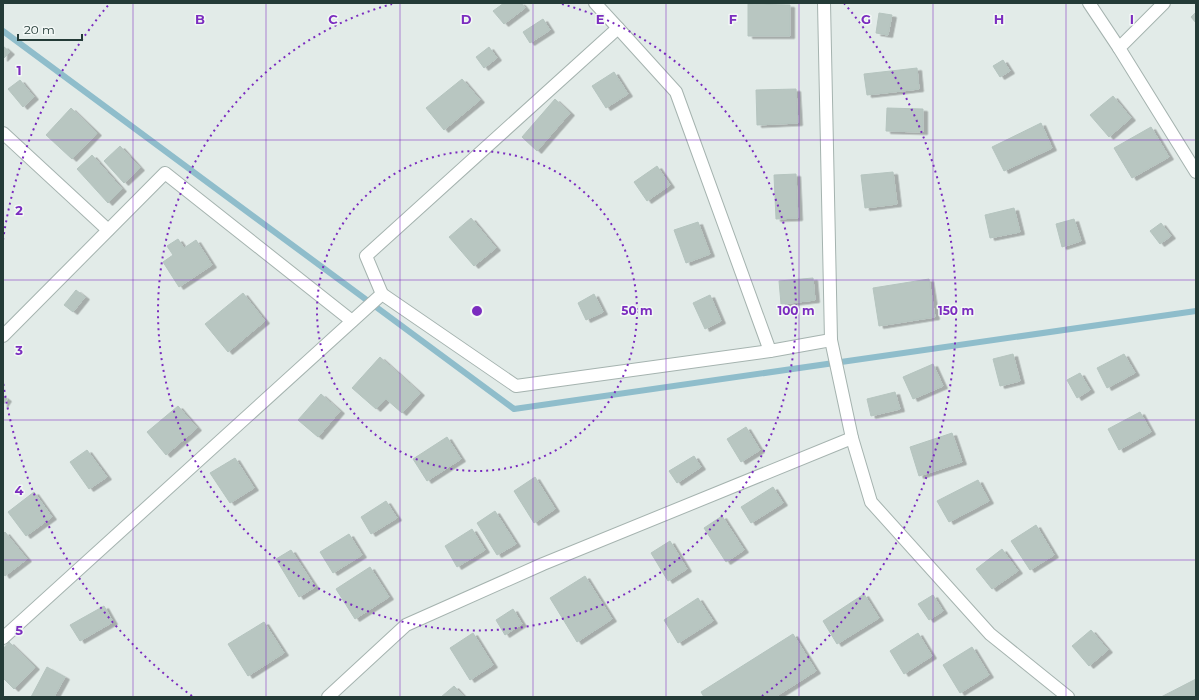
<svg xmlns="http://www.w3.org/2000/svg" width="1199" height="700" viewBox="0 0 1199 700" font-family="Montserrat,sans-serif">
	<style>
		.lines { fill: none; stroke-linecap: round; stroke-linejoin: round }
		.stream { stroke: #8fbdcb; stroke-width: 6 }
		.building { fill: #b8c6c1; stroke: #b5c4bf; filter: url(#shadow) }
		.street-casing { stroke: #a5b3af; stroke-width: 14 }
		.street { stroke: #fff; stroke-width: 12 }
		.grid { fill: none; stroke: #7b2cbf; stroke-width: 1; stroke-opacity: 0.55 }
		.ring { fill: none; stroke: #7b2cbf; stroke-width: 2; stroke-dasharray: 2 4 }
		.grid-label { font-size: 13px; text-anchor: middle; font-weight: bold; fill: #7b2cbf; stroke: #f3f8f6; stroke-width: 3; stroke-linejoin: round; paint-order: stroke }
		.centre { fill: #7b2cbf; stroke: #f3f8f6; stroke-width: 2 }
		.ring-label { font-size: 12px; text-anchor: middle; font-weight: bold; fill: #7b2cbf; stroke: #f3f8f6; stroke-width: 3; stroke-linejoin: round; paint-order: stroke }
	</style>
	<defs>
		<filter id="shadow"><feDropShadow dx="4.5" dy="2.5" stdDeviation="0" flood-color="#0004"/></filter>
	</defs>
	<rect width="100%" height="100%" fill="#e2ebe8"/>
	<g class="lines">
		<path class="stream" d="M3,31L514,409L1196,311"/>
	</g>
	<g class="building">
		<path d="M504,3H521L525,8L504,24L493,11Z"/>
		<path d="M748,4L790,5V36H748Z"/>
		<path d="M1196,12V23L1191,17Z"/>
		<path d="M879,13L892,15L888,35L876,33Z"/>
		<path d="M543,19L550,30L530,43L523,32Z"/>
		<path d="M3,46L10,52L3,59Z"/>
		<path d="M489,47L497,58L484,68L476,57Z"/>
		<path d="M1003,60L1010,71L1000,77L993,66Z"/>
		<path d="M917,68L919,89L867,95L864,74Z"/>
		<path d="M614,72L628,94L606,108L592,86Z"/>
		<path d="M462,79L480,100L444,130L426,108Z"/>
		<path d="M20,80L34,97L23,107L8,89Z"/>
		<path d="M796,89L798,123L757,125L756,90Z"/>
		<path d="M1113,96L1131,118L1109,137L1090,115Z"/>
		<path d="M555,99L570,113L537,151L522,137Z"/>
		<path d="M71,108L97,133L72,159L46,135Z"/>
		<path d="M887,108L923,109V132L886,131Z"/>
		<path d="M1041,123L1052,148L1004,171L992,147Z"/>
		<path d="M1151,127L1169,157L1132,178L1114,148Z"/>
		<path d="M120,146L140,168L124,183L104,161Z"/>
		<path d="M92,155L122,189L108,203L77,169Z"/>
		<path d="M657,166L670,185L647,201L634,182Z"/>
		<path d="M893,172L897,204L865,208L861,175Z"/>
		<path d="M796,174L798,218L776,219L774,175Z"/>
		<path d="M1014,208L1020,232L990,238L985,215Z"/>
		<path d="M471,218L496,248L474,266L449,237Z"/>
		<path d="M1074,219L1081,241L1062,247L1056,224Z"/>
		<path d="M698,222L710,254L686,263L674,230Z"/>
		<path d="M1161,223L1171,236L1160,244L1150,231Z"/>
		<path d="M178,239L184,248L196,240L212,265L179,287L163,262L173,255L167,246Z"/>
		<path d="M813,278L815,300L781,304L779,281Z"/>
		<path d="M929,279L935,317L879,326L873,288Z"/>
		<path d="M76,290L85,297L73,312L64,305Z"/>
		<path d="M243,293L265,321L228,352L205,324Z"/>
		<path d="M594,294L603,312L586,320L578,303Z"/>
		<path d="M710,295L721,321L705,329L693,303Z"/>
		<path d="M1013,354L1020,381L1000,386L993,359Z"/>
		<path d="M1124,354L1135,373L1107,388L1097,368Z"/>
		<path d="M380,357L420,393L402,413L386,399L376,409L352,388Z"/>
		<path d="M933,364L943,386L913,399L903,377Z"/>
		<path d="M1080,373L1090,390L1077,398L1067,380Z"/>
		<path d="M895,392L900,409L871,416L867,399Z"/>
		<path d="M321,394L340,411L318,437L298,420Z"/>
		<path d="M3,396L7,399L3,405Z"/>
		<path d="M178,406L197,428L166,455L147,432Z"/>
		<path d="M1140,412L1151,432L1119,450L1108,429Z"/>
		<path d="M746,427L760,450L741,462L727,439Z"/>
		<path d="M952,433L962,462L919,476L910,447Z"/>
		<path d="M447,437L461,459L427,481L413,459Z"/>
		<path d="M87,450L107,477L89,489L70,462Z"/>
		<path d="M694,456L701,467L677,483L669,471Z"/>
		<path d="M235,458L254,488L230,503L210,473Z"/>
		<path d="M535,477L555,509L534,523L514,491Z"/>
		<path d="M978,480L989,501L949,522L937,501Z"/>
		<path d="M773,487L783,503L751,523L741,507Z"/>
		<path d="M34,492L52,517L26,536L8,512Z"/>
		<path d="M386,501L397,518L371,534L361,517Z"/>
		<path d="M495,511L516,544L497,555L477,523Z"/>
		<path d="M722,516L744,550L726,562L704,528Z"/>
		<path d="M1036,525L1054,555L1030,570L1011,541Z"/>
		<path d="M472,529L485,550L457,567L445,546Z"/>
		<path d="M5,532L27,559L5,576L3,573V534Z"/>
		<path d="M349,534L362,555L333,573L320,552Z"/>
		<path d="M670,541L687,569L668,581L651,553Z"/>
		<path d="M1002,549L1018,571L992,589L976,569Z"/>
		<path d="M291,550L315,587L299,597L276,559Z"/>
		<path d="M370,567L389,597L355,619L336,589Z"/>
		<path d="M585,576L612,619L577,642L550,598Z"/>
		<path d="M864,594L879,618L837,644L823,621Z"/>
		<path d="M933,595L943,611L929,620L918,604Z"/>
		<path d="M698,598L713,621L678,643L664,620Z"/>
		<path d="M104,606L113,622L80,641L70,625Z"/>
		<path d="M513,609L522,624L505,635L496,620Z"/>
		<path d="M264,622L284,653L248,676L228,644Z"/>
		<path d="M1091,630L1108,650L1089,666L1072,646Z"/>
		<path d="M473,633L493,665L470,680L450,648Z"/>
		<path d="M918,633L932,656L904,674L890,651Z"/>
		<path d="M793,634L816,671L775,697H704L701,692Z"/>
		<path d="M9,642L35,667L14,689L3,678V649Z"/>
		<path d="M972,647L989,675L960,693L943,665Z"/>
		<path d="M47,667L65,677L54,697H31Z"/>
		<path d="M1196,679V697H1161Z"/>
		<path d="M454,686L464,697H441Z"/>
	</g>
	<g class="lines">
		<defs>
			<g id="street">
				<path d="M595,3L618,28"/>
				<path d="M824,3L831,340L852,438L871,502L990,634L1068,697"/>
				<path d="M1089,3L1119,48"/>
				<path d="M1164,3L1119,48L1196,172"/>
				<path d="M3,133L108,230"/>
				<path d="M382,294L366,256L618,28L676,92L770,351"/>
				<path d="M3,336L165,173L352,321"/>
				<path d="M3,638L382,294L516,386L770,351L831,340"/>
				<path d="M328,697L406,625L543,564L852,438"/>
			</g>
		</defs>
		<use href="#street" class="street-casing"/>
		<use href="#street" class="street"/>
	</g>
	<path class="grid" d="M133,3V697M266,3V697M400,3V697M533,3V697M666,3V697M799,3V697M933,3V697M1066,3V697M3,140H1196M3,280H1196M3,420H1196M3,560H1196"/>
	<g class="ring">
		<circle cx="477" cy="311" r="160"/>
		<path d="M562 4A319 319 0 1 1 392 4"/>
		<path d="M192 696A479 479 0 0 1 3 382M3 240A479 479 0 0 1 110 3M844 3A479 479 0 0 1 762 696"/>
	</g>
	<g class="grid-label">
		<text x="200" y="24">B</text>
		<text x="333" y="24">C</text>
		<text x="466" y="24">D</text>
		<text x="600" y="24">E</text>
		<text x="733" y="24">F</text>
		<text x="866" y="24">G</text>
		<text x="999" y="24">H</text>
		<text x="1132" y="24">I</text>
		<text x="19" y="75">1</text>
		<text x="19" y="215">2</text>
		<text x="19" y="355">3</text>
		<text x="19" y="495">4</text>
		<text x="19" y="635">5</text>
	</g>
	<circle cx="477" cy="311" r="6" class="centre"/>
	<g class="ring-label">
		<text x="637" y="315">50 m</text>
		<text x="796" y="315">100 m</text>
		<text x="956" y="315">150 m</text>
	</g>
	<rect width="1199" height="700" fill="none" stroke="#243b37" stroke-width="8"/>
	<path d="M18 34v6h64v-6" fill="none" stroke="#243b37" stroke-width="2"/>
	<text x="24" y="34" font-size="12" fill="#243b37" stroke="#f3f8f6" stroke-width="3" paint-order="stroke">20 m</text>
</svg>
